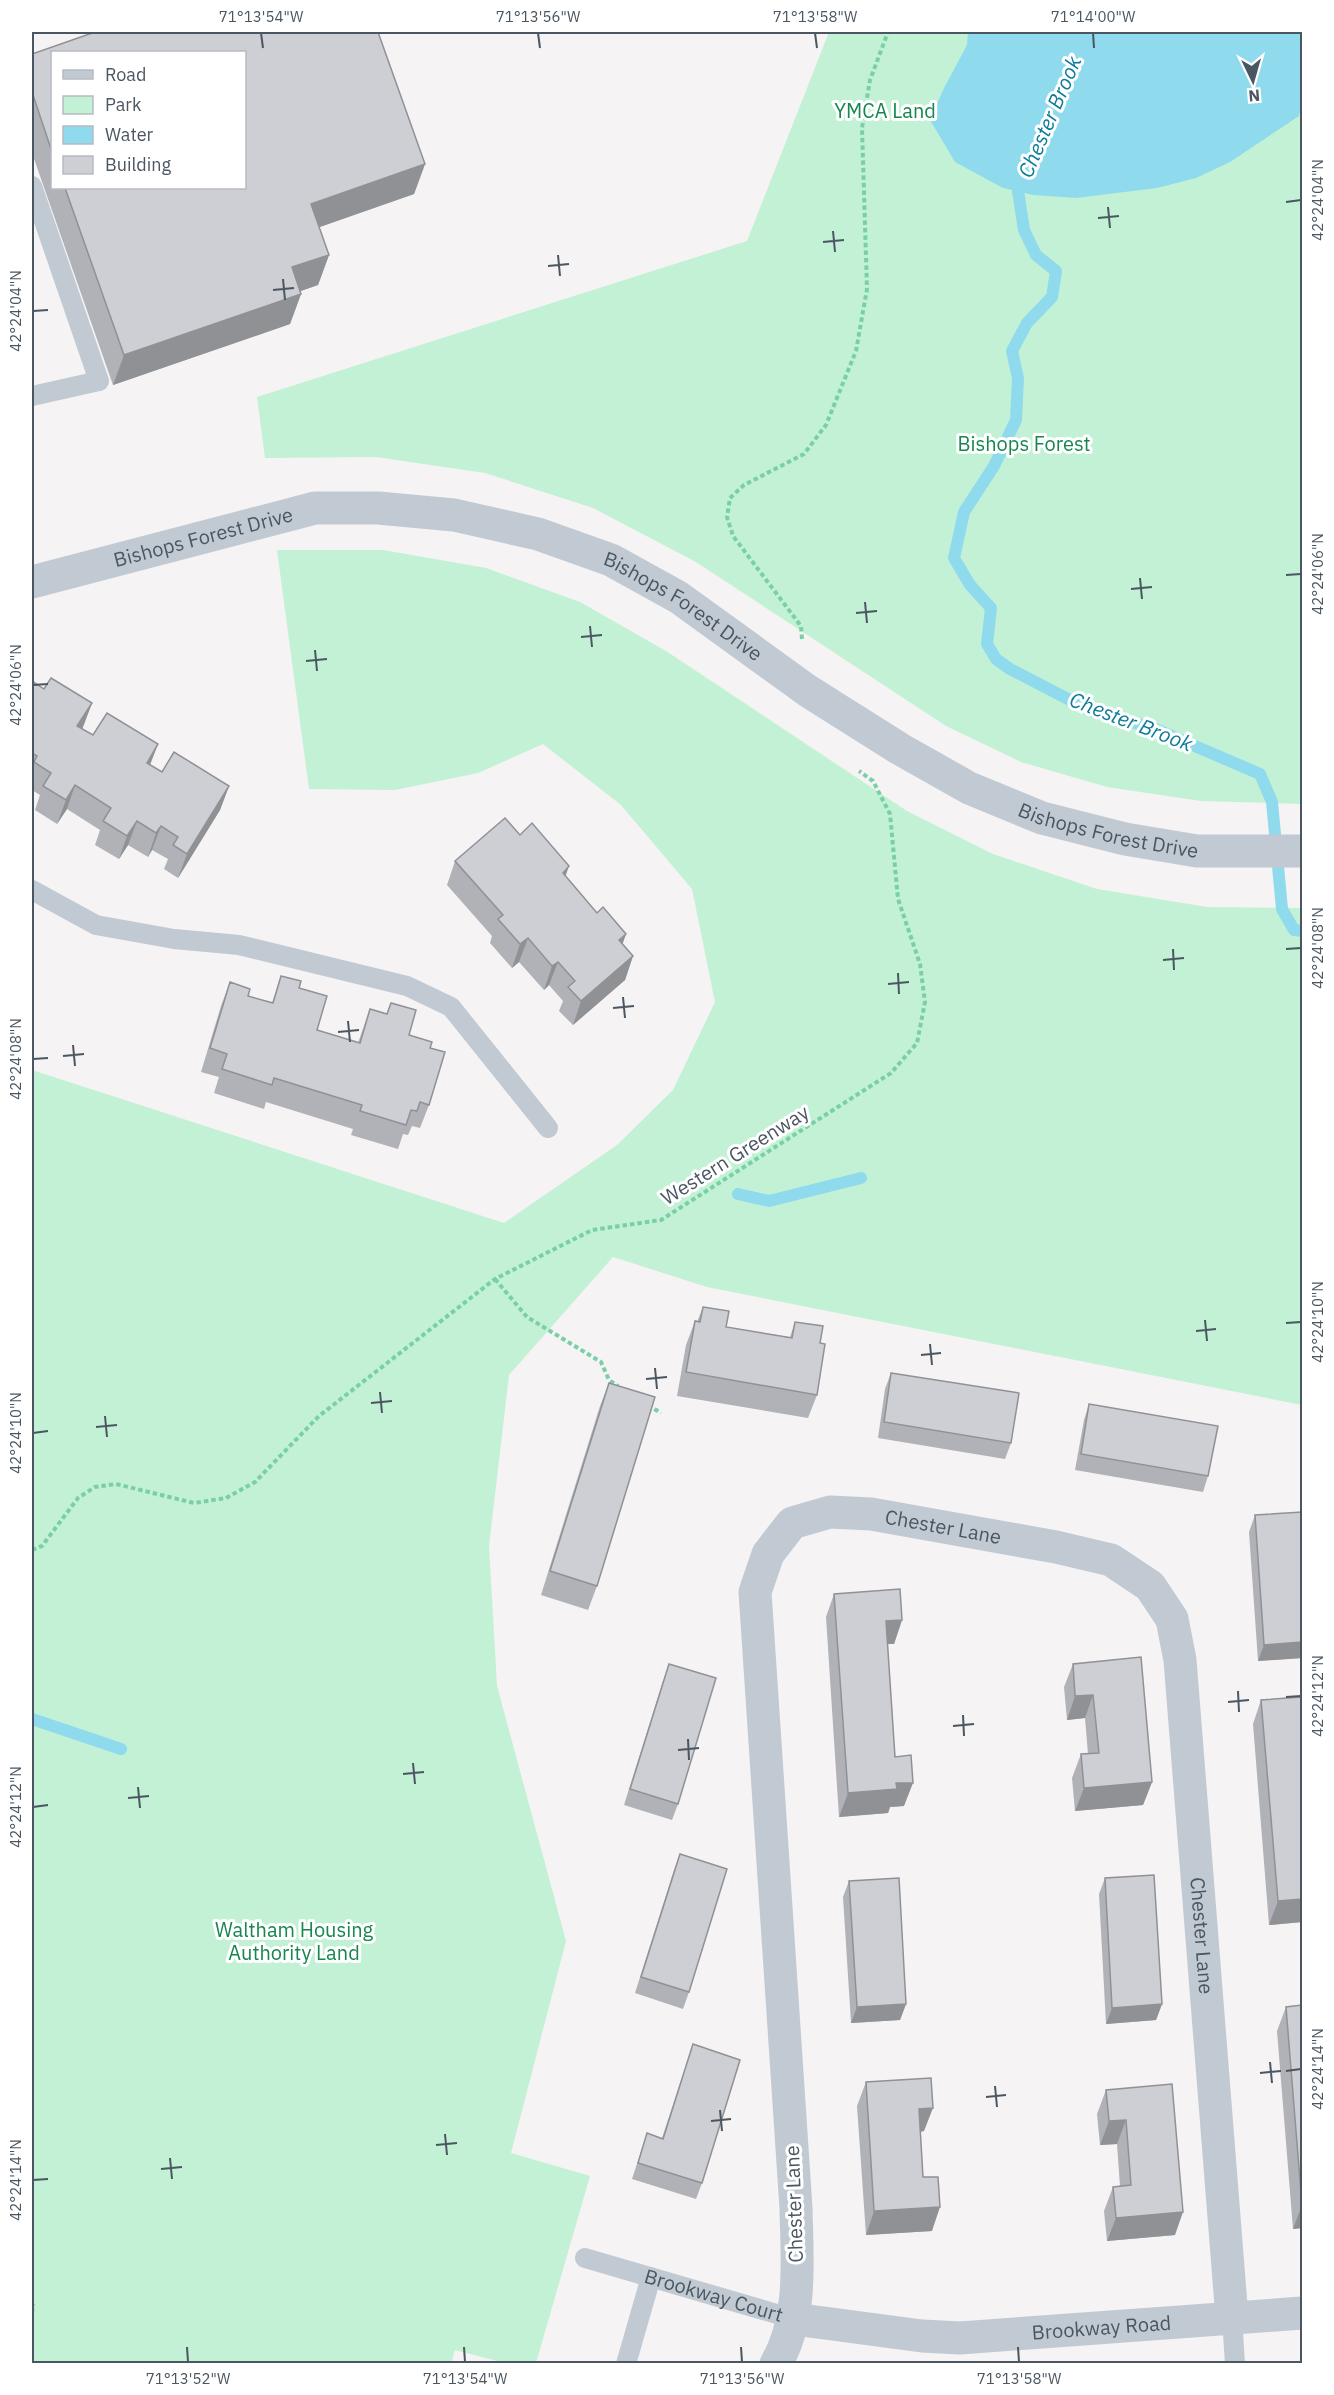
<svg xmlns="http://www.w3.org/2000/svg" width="1334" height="2395" viewBox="0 0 1334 2395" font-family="'IBM Plex Sans',sans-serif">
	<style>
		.green { fill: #c3f1d5 }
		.water { fill: #90daee }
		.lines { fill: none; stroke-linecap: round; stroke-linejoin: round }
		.stream { stroke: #90daee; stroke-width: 12 }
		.path { stroke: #7ad0a6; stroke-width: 4; stroke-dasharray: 4.5 3; stroke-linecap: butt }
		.service { stroke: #c1cad2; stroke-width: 20 }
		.minor { stroke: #c1cad2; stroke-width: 33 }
		.wall { fill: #b0b2b7; fill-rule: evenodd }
		.shaded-wall { fill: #909195 }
		.building { fill: #cdcfd5; stroke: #909195; stroke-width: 1.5 }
		.ticks { fill: none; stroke: #4a5661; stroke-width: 2 }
		.labels { text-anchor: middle; stroke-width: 6; stroke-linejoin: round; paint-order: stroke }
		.park-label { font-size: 20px; fill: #17864f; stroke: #fff }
		.street-label { font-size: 20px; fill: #4a5661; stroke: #fff }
		.water-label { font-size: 21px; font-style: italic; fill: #0c7c9b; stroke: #fff }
		.neatline { fill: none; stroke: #4a5661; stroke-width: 2 }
		.ticks-label { font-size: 15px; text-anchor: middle; fill: #4a5661 }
	</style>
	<rect width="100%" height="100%" fill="#f5f3f3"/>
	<g class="green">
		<path d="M829,32H1302V804L1201,801L1107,787L1021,762L946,726L696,562L593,508L485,473L376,457L265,458L257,397L747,241Z"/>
		<path d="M277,550H383L486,568L580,602L666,651L907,811L993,854L1097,889L1207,907L1302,908V1405L707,1287L613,1257L509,1375L489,1546L497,1686L566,1941L511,2153L590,2176L536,2363H505L455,2350L451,2364L32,2363V1070L504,1223L617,1145L673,1090L715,1002L692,889L621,805L543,744L478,773L395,790L309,789Z"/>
	</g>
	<path class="water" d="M968,32H1302V102L1299,116L1230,162L1196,178L1157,188L1076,198L1033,195L1003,188L955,162L930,120L943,90L967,45Z"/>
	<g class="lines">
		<g class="stream">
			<path d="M1024,177L1018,191L1024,230L1036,255L1056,271L1052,297L1027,323L1012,351L1018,378L1016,420L994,466L964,512L954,558L970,585L991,608L987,644L996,659L1010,669L1091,711L1153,728L1260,774L1272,802L1282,909L1294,930L1302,931"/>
			<path d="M738,1194L769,1201L861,1178"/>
			<path d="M32,1719L121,1749"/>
		</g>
		<g class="path">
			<path d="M802,639L801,626L733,536L727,517L730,498L744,485L804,454L826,425L856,351L867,289L862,128L870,80L888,32"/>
			<path d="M495,1279L527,1317L601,1362L609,1380L618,1386"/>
			<path d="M648,1405L661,1413"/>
			<path d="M32,1550L42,1546L78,1498L95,1487L116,1484L194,1503L226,1498L255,1482L319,1416L495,1279L592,1230L661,1220L891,1073L917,1043L925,1002L920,964L898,899L890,814L873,781L859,771"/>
			<path d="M32,2313L33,2304"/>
		</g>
		<g class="service">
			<path d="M32,186L99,381L32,396"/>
			<path d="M32,890L96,925L174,939L239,945L407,986L451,1007L548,1128"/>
			<path id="s1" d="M585,2258L794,2319"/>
			<path d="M1232,2318L1235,2364"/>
			<path d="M626,2364L651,2277"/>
		</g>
		<g class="minor">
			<path id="s2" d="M32,582L315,508H378L454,515L538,534L611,560L678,597L808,691L900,749L969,788L1042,818L1125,839L1197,851H1302"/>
			<path id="s3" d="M794,2319L922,2336L960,2338L1302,2313"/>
			<path id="s4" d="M776,2364C803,2317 797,2260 796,2208L755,1592L768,1554L792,1523L830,1512L871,1514L1056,1547L1111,1560L1150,1586L1172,1619L1180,1660L1232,2318"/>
		</g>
	</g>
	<g class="wall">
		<path d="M95,32H378L425,164L414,194L319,227L329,255L318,285L300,291L301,294L290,324L113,385L32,153V54ZM52,52H244V188H52Z"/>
		<path d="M32,681L44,689L92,703L82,729L93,735L158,744L150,765L162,772L229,786L220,810L178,878L164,869L168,859L152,850L148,857L128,845L119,859L95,845L100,830L67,809L57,824L35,810L40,795L32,790Z"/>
		<path d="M520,835L566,877L597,913L626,934L622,944L633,956L625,980L573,1025L559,1011L563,1001L549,985L544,990L519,962L512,968L490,943L492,936L447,885L455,861Z"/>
		<path d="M281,976L299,988L317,1030L358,1043L370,1009L387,1014L391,1003L409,1035L430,1048L429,1105L420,1128L412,1126L408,1135L403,1134L398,1149L351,1135L353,1129L266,1102L264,1109L214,1093L219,1077L201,1072L221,1006L230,982L248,996L272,1003Z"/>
		<path d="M703,1307L726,1327L790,1337L795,1322L820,1343L817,1395L808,1418L677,1396L686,1345L695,1321L697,1322Z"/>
		<path d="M891,1373L1011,1443L1005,1459L878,1438L885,1389Z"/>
		<path d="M609,1383L597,1586L588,1610L541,1595L600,1406Z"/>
		<path d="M1089,1404L1208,1476L1203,1492L1075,1470L1084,1420Z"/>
		<path d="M1255,1515L1302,1658L1258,1661L1249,1532Z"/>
		<path d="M834,1594L902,1620L894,1644H887L895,1757L904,1806L890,1807L888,1813L839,1817L826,1617Z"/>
		<path d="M669,1664L678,1804L672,1820L624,1805L663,1681Z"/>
		<path d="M1073,1664L1152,1782L1143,1805L1075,1811L1072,1778L1081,1754H1088L1085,1718L1067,1720L1064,1687Z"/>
		<path d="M1261,1700L1302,1922L1269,1925L1253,1724Z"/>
		<path d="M680,1854L689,1992L683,2009L635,1993L674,1870Z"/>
		<path d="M1105,1878L1162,2004L1156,2020L1106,2024L1099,1894Z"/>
		<path d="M849,1881L906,2004L900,2020L851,2023L843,1897Z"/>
		<path d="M1302,2005V2228L1293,2229L1277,2031L1286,2007Z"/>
		<path d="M693,2044L702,2183L696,2199L632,2179L647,2133L662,2138Z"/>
		<path d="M866,2082L924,2131L920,2132L923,2177L932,2231L866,2235L857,2106Z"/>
		<path d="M1172,2084L1175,2235L1107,2241L1104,2211L1113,2187L1120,2186L1117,2144L1100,2145L1097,2114L1106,2090Z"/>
	</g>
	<g class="shaded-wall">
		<path d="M425,164L414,194L300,234L311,204Z"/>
		<path d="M329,255L318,285L281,298L292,267Z"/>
		<path d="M301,294L290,324L113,385L124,355Z"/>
		<path d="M92,703L83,727L69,749L77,726Z"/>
		<path d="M158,744L149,767L147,763Z"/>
		<path d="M75,785L67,809L57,824L66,800Z"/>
		<path d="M229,786L220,810L178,878L187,854Z"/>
		<path d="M137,821L128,845L119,859L127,836Z"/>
		<path d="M161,826L152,850L148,857L156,833Z"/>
		<path d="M569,866L561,889L563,873Z"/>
		<path d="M626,934L618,957L619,940Z"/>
		<path d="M528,938L519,962L512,968L520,944Z"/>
		<path d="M633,956L625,980L573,1025L581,1001Z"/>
		<path d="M558,962L549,985L544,990L552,966Z"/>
		<path d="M902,1620L894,1644H877L886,1621Z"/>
		<path d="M1302,1642V1658L1258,1661L1264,1645Z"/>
		<path d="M1093,1695L1085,1718L1067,1720L1075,1696Z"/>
		<path d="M1152,1782L1143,1805L1075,1811L1084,1788Z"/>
		<path d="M896,1783H913L904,1806L890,1807L888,1813L839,1817L848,1793Z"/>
		<path d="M1302,1899V1922L1269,1925L1278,1901Z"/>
		<path d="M906,2004L900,2020L851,2023L857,2007Z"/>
		<path d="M1162,2004L1156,2020L1106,2024L1112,2008Z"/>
		<path d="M933,2108L924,2131L910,2133L919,2109Z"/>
		<path d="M1126,2120L1117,2144L1100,2145L1109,2121Z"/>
		<path d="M1302,2205V2228L1293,2229Z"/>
		<path d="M940,2207L932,2231L866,2235L874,2211Z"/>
		<path d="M1183,2212L1175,2235L1107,2241L1116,2218Z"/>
	</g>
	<g class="building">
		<path d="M95,32H378L425,164L311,204L329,255L292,267L301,294L124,355L65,188H244V52H52V152L32,92V54Z"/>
		<path d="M51,678L92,703L77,726L93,735L107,713L158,744L147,763L162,772L174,752L229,786L187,854L173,845L178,837L161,826L156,833L137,821L127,836L103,821L111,808L75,785L66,800L43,786L51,773L34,762L37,756L32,753V681L44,689Z"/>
		<path d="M505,818L520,835L532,823L569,866L563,873L597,913L603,907L626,934L619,940L633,956L581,1001L568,987L575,981L558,962L552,966L528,938L520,944L498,919L503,915L455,861Z"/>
		<path d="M281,976L301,981L299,988L327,996L317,1030L360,1043L370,1009L387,1014L391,1003L416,1010L409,1035L432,1042L430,1048L445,1052L429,1105L420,1102L417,1111L411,1110L406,1125L360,1111L362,1105L274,1078L272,1085L222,1069L227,1054L210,1048L230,982L250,989L248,996L273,1003Z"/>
		<path d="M703,1307L729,1311L726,1327L792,1338L795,1322L823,1326L820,1343L825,1344L817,1395L686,1372L695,1321L700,1322Z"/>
		<path d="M891,1373L1019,1393L1011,1443L884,1422Z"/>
		<path d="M609,1383L655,1397L597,1586L550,1571Z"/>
		<path d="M1089,1404L1218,1426L1208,1476L1081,1454Z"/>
		<path d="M1302,1512V1642L1264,1645L1255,1515Z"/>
		<path d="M900,1589L902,1620L886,1621L895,1757L911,1755L913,1783H896L897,1789L848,1793L834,1594Z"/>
		<path d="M1141,1657L1152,1782L1084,1788L1081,1754L1099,1753L1093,1695L1075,1696L1073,1664Z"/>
		<path d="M669,1664L716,1678L678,1804L630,1789Z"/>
		<path d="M1302,1697V1899L1278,1901L1261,1700Z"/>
		<path d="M680,1854L727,1869L689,1992L641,1977Z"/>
		<path d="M1154,1875L1162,2004L1112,2008L1105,1878Z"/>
		<path d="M899,1878L906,2004L857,2007L849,1881Z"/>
		<path d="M1302,2005V2205L1286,2007Z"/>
		<path d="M693,2044L740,2060L702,2183L638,2163L647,2133L663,2139Z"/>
		<path d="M931,2078L933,2108L919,2109L923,2177H938L940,2207L874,2211L866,2082Z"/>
		<path d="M1172,2084L1183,2212L1116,2218L1113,2187L1131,2185L1126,2120L1109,2121L1106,2090Z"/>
	</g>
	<path class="ticks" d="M261,33L263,48M538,33L540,48M815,33L817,48M1093,33L1094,48M1286,202L1301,200M1108,207L1110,228M1098,218L1119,216M833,231L835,252M823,242L844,240M558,255L560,276M548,266L569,264M283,279L285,300M273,290L294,288M33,311L48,310M1286,575L1301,574M1140,578L1142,599M1131,589L1152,587M865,602L867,623M856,613L877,611M590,626L592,647M581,637L602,635M315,650L317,671M306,661L327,659M33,685L48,684M1173,949L1174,970M1286,949L1301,948M1163,960L1184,958M898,973L899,994M888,984L909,982M623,997L625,1018M613,1008L634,1006M348,1021L350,1042M338,1032L359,1030M73,1045L75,1066M63,1056L84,1054M33,1059L48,1058M1205,1320L1207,1341M1286,1323L1301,1322M1196,1331L1216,1329M930,1344L932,1365M921,1355L941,1353M655,1368L657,1389M646,1379L667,1377M380,1392L382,1413M371,1403L392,1401M105,1416L107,1437M96,1427L117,1425M33,1433L48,1431M1238,1691L1239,1712M1286,1697L1301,1696M1228,1702L1249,1700M963,1715L964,1736M953,1726L974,1724M688,1739L689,1760M678,1750L699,1748M413,1763L415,1784M403,1774L424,1772M138,1787L140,1808M128,1798L149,1796M33,1807L48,1805M1270,2062L1272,2083M1286,2071L1301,2069M1260,2073L1281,2071M995,2086L997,2107M986,2097L1006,2095M720,2110L722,2131M711,2121L731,2119M445,2134L447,2155M436,2145L457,2143M170,2158L172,2179M161,2169L182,2167M33,2180L48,2179M187,2347L188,2362M464,2347L465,2362M741,2347L742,2362M1018,2347L1019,2362"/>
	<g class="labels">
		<g class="park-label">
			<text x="885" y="118">YMCA Land</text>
			<text x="1024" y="451">Bishops Forest</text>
			<text x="294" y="1937">Waltham Housing<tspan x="294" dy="23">Authority Land</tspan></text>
		</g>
		<g class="street-label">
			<text dy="7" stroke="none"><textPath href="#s2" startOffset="177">Bishops Forest Drive</textPath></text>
			<text dy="7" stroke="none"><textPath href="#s2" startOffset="681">Bishops Forest Drive</textPath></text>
			<text dy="7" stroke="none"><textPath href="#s2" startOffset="1167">Bishops Forest Drive</textPath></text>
			<text transform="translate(735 1155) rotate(-32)" y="7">Western Greenway</text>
			<text dy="7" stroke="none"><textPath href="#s4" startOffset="1010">Chester Lane</textPath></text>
			<text dy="7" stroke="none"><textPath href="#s4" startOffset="1586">Chester Lane</textPath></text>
			<text transform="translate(794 2204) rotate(-92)" y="7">Chester Lane</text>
			<text dy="7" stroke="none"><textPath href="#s1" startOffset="134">Brookway Court</textPath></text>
			<text dy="7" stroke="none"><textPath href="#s3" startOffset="309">Brookway Road</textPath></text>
		</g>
		<g class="water-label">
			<text transform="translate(1050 117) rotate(-67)" y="7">Chester Brook</text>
			<text transform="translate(1131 722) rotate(21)" y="7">Chester Brook</text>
		</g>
	</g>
	<rect width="1334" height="2395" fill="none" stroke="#ffffff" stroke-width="66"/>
	<rect x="51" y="51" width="195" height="138" fill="#ffffff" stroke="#b7bbc0" stroke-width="1.5"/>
	<rect x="63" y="70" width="30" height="9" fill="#c1cad2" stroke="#b7bbc0" stroke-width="1.5"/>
	<text x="105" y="81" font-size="18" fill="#4a5661">Road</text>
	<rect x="63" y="96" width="30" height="18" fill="#c3f1d5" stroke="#b7bbc0" stroke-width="1.5"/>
	<text x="105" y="111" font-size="18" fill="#4a5661">Park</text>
	<rect x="63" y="126" width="30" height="18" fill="#90daee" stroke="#b7bbc0" stroke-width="1.5"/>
	<text x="105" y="141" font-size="18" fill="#4a5661">Water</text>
	<rect x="63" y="156" width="30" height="18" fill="#cdcfd5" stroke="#b7bbc0" stroke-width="1.5"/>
	<text x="105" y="171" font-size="18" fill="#4a5661">Building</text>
	<g transform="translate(1253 81) rotate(175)" stroke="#ffffff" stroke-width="4.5" paint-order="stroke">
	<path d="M0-4.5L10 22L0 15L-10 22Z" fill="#4a5661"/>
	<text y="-9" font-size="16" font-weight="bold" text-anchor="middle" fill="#4a5661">N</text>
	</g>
	<rect x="33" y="33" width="1268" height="2329" class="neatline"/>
	<g class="ticks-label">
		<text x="261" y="22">71°13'54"W</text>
		<text x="538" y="22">71°13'56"W</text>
		<text x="815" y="22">71°13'58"W</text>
		<text x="1093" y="22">71°14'00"W</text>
		<text transform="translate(1318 200) rotate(-90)" y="5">42°24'04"N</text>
		<text transform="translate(16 311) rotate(-90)" y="5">42°24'04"N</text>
		<text transform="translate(1318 574) rotate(-90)" y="5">42°24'06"N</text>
		<text transform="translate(16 685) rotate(-90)" y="5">42°24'06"N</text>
		<text transform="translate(1318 948) rotate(-90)" y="5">42°24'08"N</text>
		<text transform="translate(16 1059) rotate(-90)" y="5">42°24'08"N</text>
		<text transform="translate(1318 1322) rotate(-90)" y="5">42°24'10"N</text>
		<text transform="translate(16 1433) rotate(-90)" y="5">42°24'10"N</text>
		<text transform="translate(1318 1696) rotate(-90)" y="5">42°24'12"N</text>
		<text transform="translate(16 1807) rotate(-90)" y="5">42°24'12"N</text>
		<text transform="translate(1318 2069) rotate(-90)" y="5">42°24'14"N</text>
		<text transform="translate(16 2180) rotate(-90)" y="5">42°24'14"N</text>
		<text x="188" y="2384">71°13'52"W</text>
		<text x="465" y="2384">71°13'54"W</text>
		<text x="742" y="2384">71°13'56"W</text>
		<text x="1019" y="2384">71°13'58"W</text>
	</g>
</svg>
